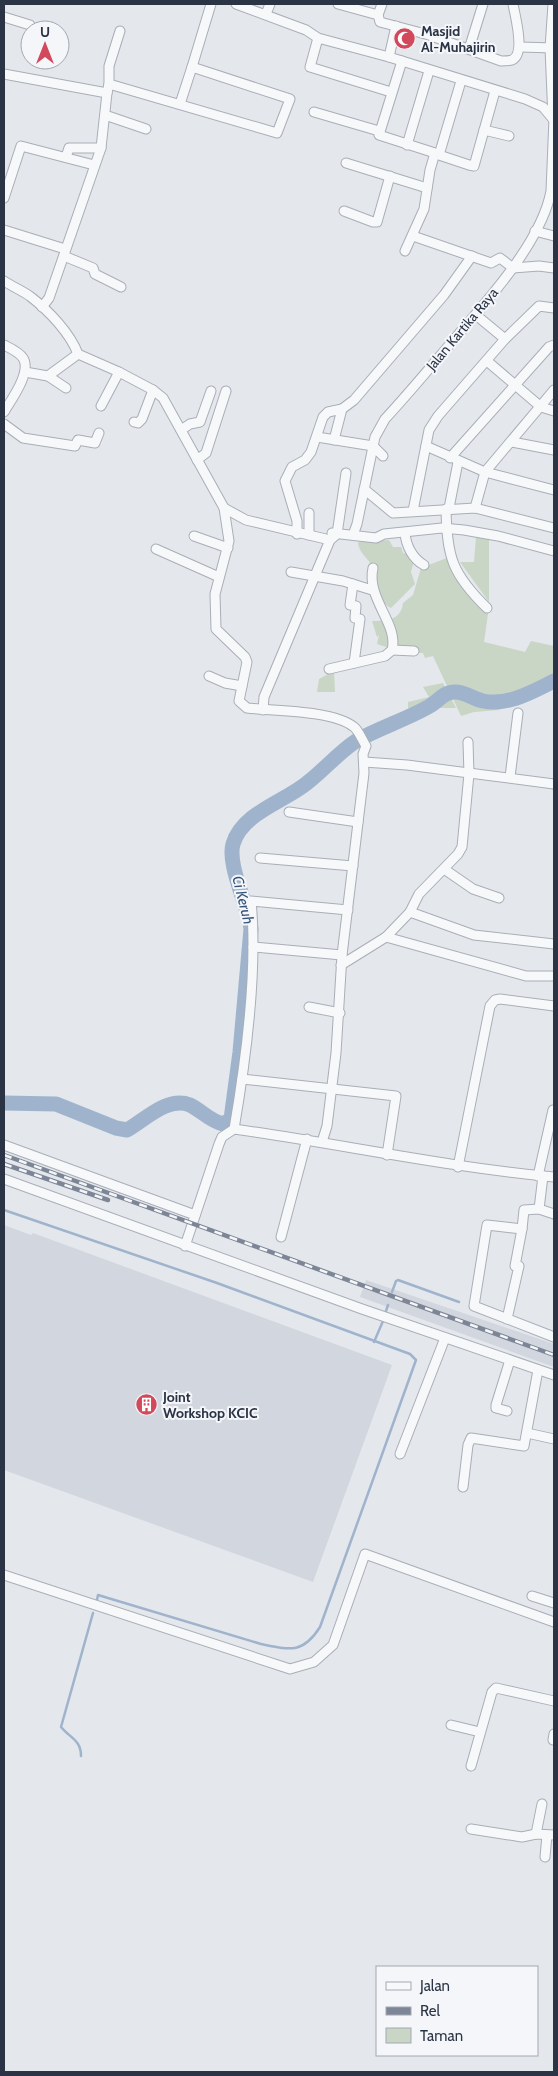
<svg xmlns="http://www.w3.org/2000/svg" width="558" height="2076" viewBox="0 0 558 2076" font-family="Cabin,sans-serif">
	<style>
		.built { fill: #d2d6de }
		.green { fill: #c9d6c5 }
		.lines { fill: none; stroke-linecap: round; stroke-linejoin: round }
		.stream { stroke: #9fb4cc; stroke-width: 2.5 }
		.river { stroke: #9fb4cc; stroke-width: 15 }
		.street-casing { stroke: #a9aeb7; stroke-width: 11 }
		.street { stroke: #f7f8fa; stroke-width: 9 }
		.rail-casing { stroke: #7d8696; stroke-width: 4.5 }
		.rail { stroke: #f4f6f9; stroke-width: 2.5; stroke-dasharray: 8; stroke-linecap: butt }
		.labels { text-anchor: middle; stroke-width: 4; stroke-linejoin: round; paint-order: stroke }
		.poi-label { font-size: 14px; font-weight: bold; fill: #2b3445; stroke: #f4f6f9; text-anchor: start }
		.street-label { font-size: 14px; fill: #2b3445; stroke: #f4f6f9 }
		.water-label { font-size: 15px; font-style: italic; fill: #34527a; stroke: #f4f6f9 }
	</style>
	<rect width="100%" height="100%" fill="#e4e7ec"/>
	<g class="built">
		<path d="M4,1225L31,1235L33,1233L392,1365L313,1582L4,1470Z"/>
		<path d="M366,1280L554,1344V1367L360,1297Z"/>
	</g>
	<g class="green">
		<path d="M476,537H489V602L460,562H474Z"/>
		<path d="M389,540L393,547H401L403,553L412,554L414,561L411,572L415,584L391,608C371,598 380,579 372,566C368,558 358,552 358,542Z"/>
		<path d="M452,556L489,607L484,642L525,652L531,641L554,646V685L520,697L499,710L474,712L461,716L433,656L425,658L423,653H391L389,648L377,644L379,635L377,637L372,621C387,621 401,620 403,603L413,595L421,568Z"/>
		<path d="M334,671L335,692H317L319,679Z"/>
		<path d="M443,683L456,708H408V702L429,697L423,687Z"/>
	</g>
	<g class="lines">
		<g class="stream">
			<path d="M4,1210L217,1283L410,1354L416,1360L320,1627C303,1654 290,1650 261,1644L98,1595L97,1600"/>
			<path d="M392,1292L396,1281L398,1280L459,1302"/>
			<path d="M386,1311L388,1305"/>
			<path d="M374,1342L383,1321"/>
			<path d="M81,1756C81,1740 70,1738 61,1727L93,1613"/>
		</g>
		<path class="river" d="M4,1103L56,1104L116,1128L127,1130C145,1120 167,1096 190,1105C202,1111 210,1121 223,1124L231,1119L240,1052L251,929C248,905 227,865 233,844C242,813 284,802 307,783C324,770 338,753 356,741C379,728 405,720 428,707C437,703 443,692 454,692C464,691 473,699 483,701C508,706 532,692 554,681"/>
		<defs>
			<g id="street">
				<path d="M236,4L306,30L318,38L389,57L525,99L543,107L553,119"/>
				<path d="M338,4L378,15L380,22L429,35L501,61C504,61 509,61 512,60C526,54 515,16 513,4"/>
				<path d="M266,14L270,4"/>
				<path d="M378,15L382,4"/>
				<path d="M4,17L30,25"/>
				<path d="M318,38L310,67L391,92"/>
				<path d="M520,47L554,48"/>
				<path d="M469,49L483,4"/>
				<path d="M389,57L396,26"/>
				<path d="M402,61L379,135L435,153L430,170L424,209L405,251"/>
				<path d="M192,67L211,4"/>
				<path d="M4,74L107,93L109,84L277,133L290,99L192,67L180,104"/>
				<path d="M461,81L439,155L469,165L474,166L495,91"/>
				<path d="M109,84V66L120,31"/>
				<path d="M314,112L379,131"/>
				<path d="M105,115L146,129"/>
				<path d="M553,119L550,48L553,4"/>
				<path d="M484,130L509,136"/>
				<path d="M407,145L429,71"/>
				<path d="M66,157L69,148H101"/>
				<path d="M346,163L427,188"/>
				<path d="M4,198L21,146L94,165"/>
				<path d="M344,211L373,222H377L390,176"/>
				<path d="M4,230L65,249"/>
				<path d="M535,231L554,236"/>
				<path d="M413,236L491,263L500,258L513,268L539,266L554,268"/>
				<path d="M64,256L93,268L95,274L121,287"/>
				<path d="M4,281C13,287 23,291 31,297C49,311 70,333 78,354L119,372L153,390L163,398L224,508L229,541L215,594L216,629L245,657L247,662L239,701L247,708C274,711 333,710 354,727C359,731 362,740 366,746L363,754L364,773L342,955L336,1053L327,1126L322,1142"/>
				<path d="M42,307L49,298L101,148L107,93"/>
				<path d="M476,315L505,339L539,306L554,308"/>
				<path d="M4,345C10,348 19,352 23,358C32,372 11,400 4,412"/>
				<path d="M487,361L541,407L554,411"/>
				<path d="M25,372L48,376L78,354"/>
				<path d="M48,376L66,388"/>
				<path d="M101,406L119,372"/>
				<path d="M134,422L138,423L142,419L153,390"/>
				<path d="M4,424L23,438L75,446L78,440L95,443L99,433"/>
				<path d="M181,430L190,424L200,422L211,391"/>
				<path d="M317,437L373,446L383,456"/>
				<path d="M334,440L342,409"/>
				<path d="M512,442L554,450"/>
				<path d="M426,446L485,472L554,490"/>
				<path d="M450,458L549,347L554,345"/>
				<path d="M197,460L206,453L226,391"/>
				<path d="M364,489L393,513L475,508L554,528"/>
				<path d="M224,508L246,520L330,540"/>
				<path d="M449,508L458,462"/>
				<path d="M475,508L485,472L554,390"/>
				<path d="M446,509C447,557 452,574 487,608"/>
				<path d="M413,511L429,430L438,416L505,339"/>
				<path d="M309,513V535"/>
				<path d="M332,533L376,538L384,534L442,528L464,530L498,536L554,551"/>
				<path d="M405,533C406,546 413,559 424,565"/>
				<path d="M297,534V521L285,481L292,467L305,460L311,452L323,417L328,412L342,409L354,400L444,295L472,256"/>
				<path d="M353,535L357,524L375,437L385,419C410,392 433,364 457,336C490,298 542,240 551,191L554,118"/>
				<path d="M194,536L228,548"/>
				<path d="M156,549L219,577"/>
				<path d="M291,572L343,581L372,590"/>
				<path d="M353,584L350,605L356,606L355,618L360,619L354,663"/>
				<path d="M392,650L414,651"/>
				<path d="M329,669L385,656L392,650C399,624 366,599 373,568"/>
				<path d="M209,676L225,683L242,686"/>
				<path d="M263,710L264,697L330,540L337,534L346,473"/>
				<path d="M364,762L407,765L554,784"/>
				<path d="M510,777L518,713"/>
				<path d="M289,812L358,822"/>
				<path d="M260,858L353,866"/>
				<path d="M444,869L473,889L499,898"/>
				<path d="M410,912L474,935L554,944"/>
				<path d="M386,937L526,976H554"/>
				<path d="M253,947L342,955"/>
				<path d="M341,965L386,937L410,912L419,894L458,854L462,847L469,774L468,742"/>
				<path d="M309,1007L340,1013"/>
				<path d="M242,1079L396,1096L387,1155"/>
				<path d="M234,1129C246,1059 258,971 251,901L348,910"/>
				<path d="M4,1145L195,1215"/>
				<path d="M458,1167L490,1006L495,1000L500,999L554,1006"/>
				<path d="M538,1176L553,1110"/>
				<path d="M543,1176L539,1209L554,1214"/>
				<path d="M4,1179L362,1309L554,1375"/>
				<path d="M539,1209L524,1210L522,1229L487,1225L474,1306L554,1337"/>
				<path d="M281,1237L307,1139"/>
				<path d="M185,1246L219,1144L222,1137L234,1129C341,1144 446,1167 554,1177"/>
				<path d="M507,1319L519,1266H515L522,1229"/>
				<path d="M507,1411L496,1408V1405L510,1360"/>
				<path d="M527,1433L554,1439"/>
				<path d="M400,1454L445,1338"/>
				<path d="M463,1487L468,1445L471,1438L524,1446L538,1370"/>
				<path d="M4,1575L290,1669L314,1662L333,1645L365,1554L554,1622"/>
				<path d="M532,1596L554,1603"/>
				<path d="M451,1725L480,1732"/>
				<path d="M553,1740L554,1734"/>
				<path d="M471,1766L492,1692L496,1688L554,1701"/>
				<path d="M471,1829L522,1837L536,1834L554,1835"/>
				<path d="M536,1834L542,1804"/>
				<path d="M545,1857L547,1835"/>
			</g>
		</defs>
		<use href="#street" class="street-casing"/>
		<use href="#street" class="street"/>
		<defs>
			<g id="rail">
				<path d="M4,1155L554,1355"/>
				<path d="M4,1164L108,1200"/>
			</g>
		</defs>
		<use href="#rail" class="rail-casing"/>
		<use href="#rail" class="rail"/>
	</g>
	<defs>
		<symbol id="mosque-disc" viewBox="-11 -11 22 22"><circle r="9.5" fill="#d1495b" stroke="#f4f6f9"/><path d="M3.5-4.9A6 6 0 1 0 3.5 4.9A5 5 0 1 1 3.5-4.9Z" fill="#fff"/></symbol>
		<symbol id="building-disc" viewBox="-11 -11 22 22"><circle r="9.5" fill="#d1495b" stroke="#f4f6f9"/><path d="M-4-6H4V6H1V3H-1V6H-4ZM-2.5-4.3h1.7v1.8h-1.7ZM.8-4.3h1.7v1.8H.8ZM-2.5-1h1.7V.8h-1.7ZM.8-1h1.7V.8H.8Z" fill="#fff"/></symbol>
	</defs>
	<g fill-rule="evenodd">
		<use href="#mosque-disc" x="392" y="26" width="25" height="25"/>
		<use href="#building-disc" x="134" y="1392" width="25" height="25"/>
	</g>
	<g class="labels">
		<g class="poi-label">
			<text x="421" y="36">Masjid<tspan x="421" dy="16">Al-Muhajirin</tspan></text>
			<text x="163" y="1402">Joint<tspan x="163" dy="16">Workshop KCIC</tspan></text>
		</g>
		<g class="street-label">
			<text transform="translate(462 329) rotate(-50)" y="5">Jalan Kartika Raya</text>
		</g>
		<g class="water-label">
			<text transform="translate(243 900) rotate(76)" y="5">Ci Keruh</text>
		</g>
	</g>
	<rect width="558" height="2076" fill="none" stroke="#2b3445" stroke-width="10"/>
	<rect x="376" y="1966" width="162" height="90" fill="#f4f6f9" stroke="#a4a8b1"/>
	<rect x="386" y="1982" width="25" height="8" fill="#f7f8fa" stroke="#a4a8b1"/>
	<text x="420" y="1991" font-size="15" fill="#2b3445">Jalan</text>
	<rect x="386" y="2007" width="25" height="8" fill="#7d8696" stroke="#a4a8b1"/>
	<text x="420" y="2016" font-size="15" fill="#2b3445">Rel</text>
	<rect x="386" y="2028" width="25" height="15" fill="#c9d6c5" stroke="#a4a8b1"/>
	<text x="420" y="2041" font-size="15" fill="#2b3445">Taman</text>
	<g transform="translate(45 45)"><circle r="24" fill="#f4f6f9" stroke="#a4a8b1"/>
	<path d="M0-4L9 19L0 12L-9 19Z" fill="#d1495b"/>
	<text y="-8" font-size="14" font-weight="bold" text-anchor="middle" fill="#2b3445">U</text>
	</g>
</svg>
